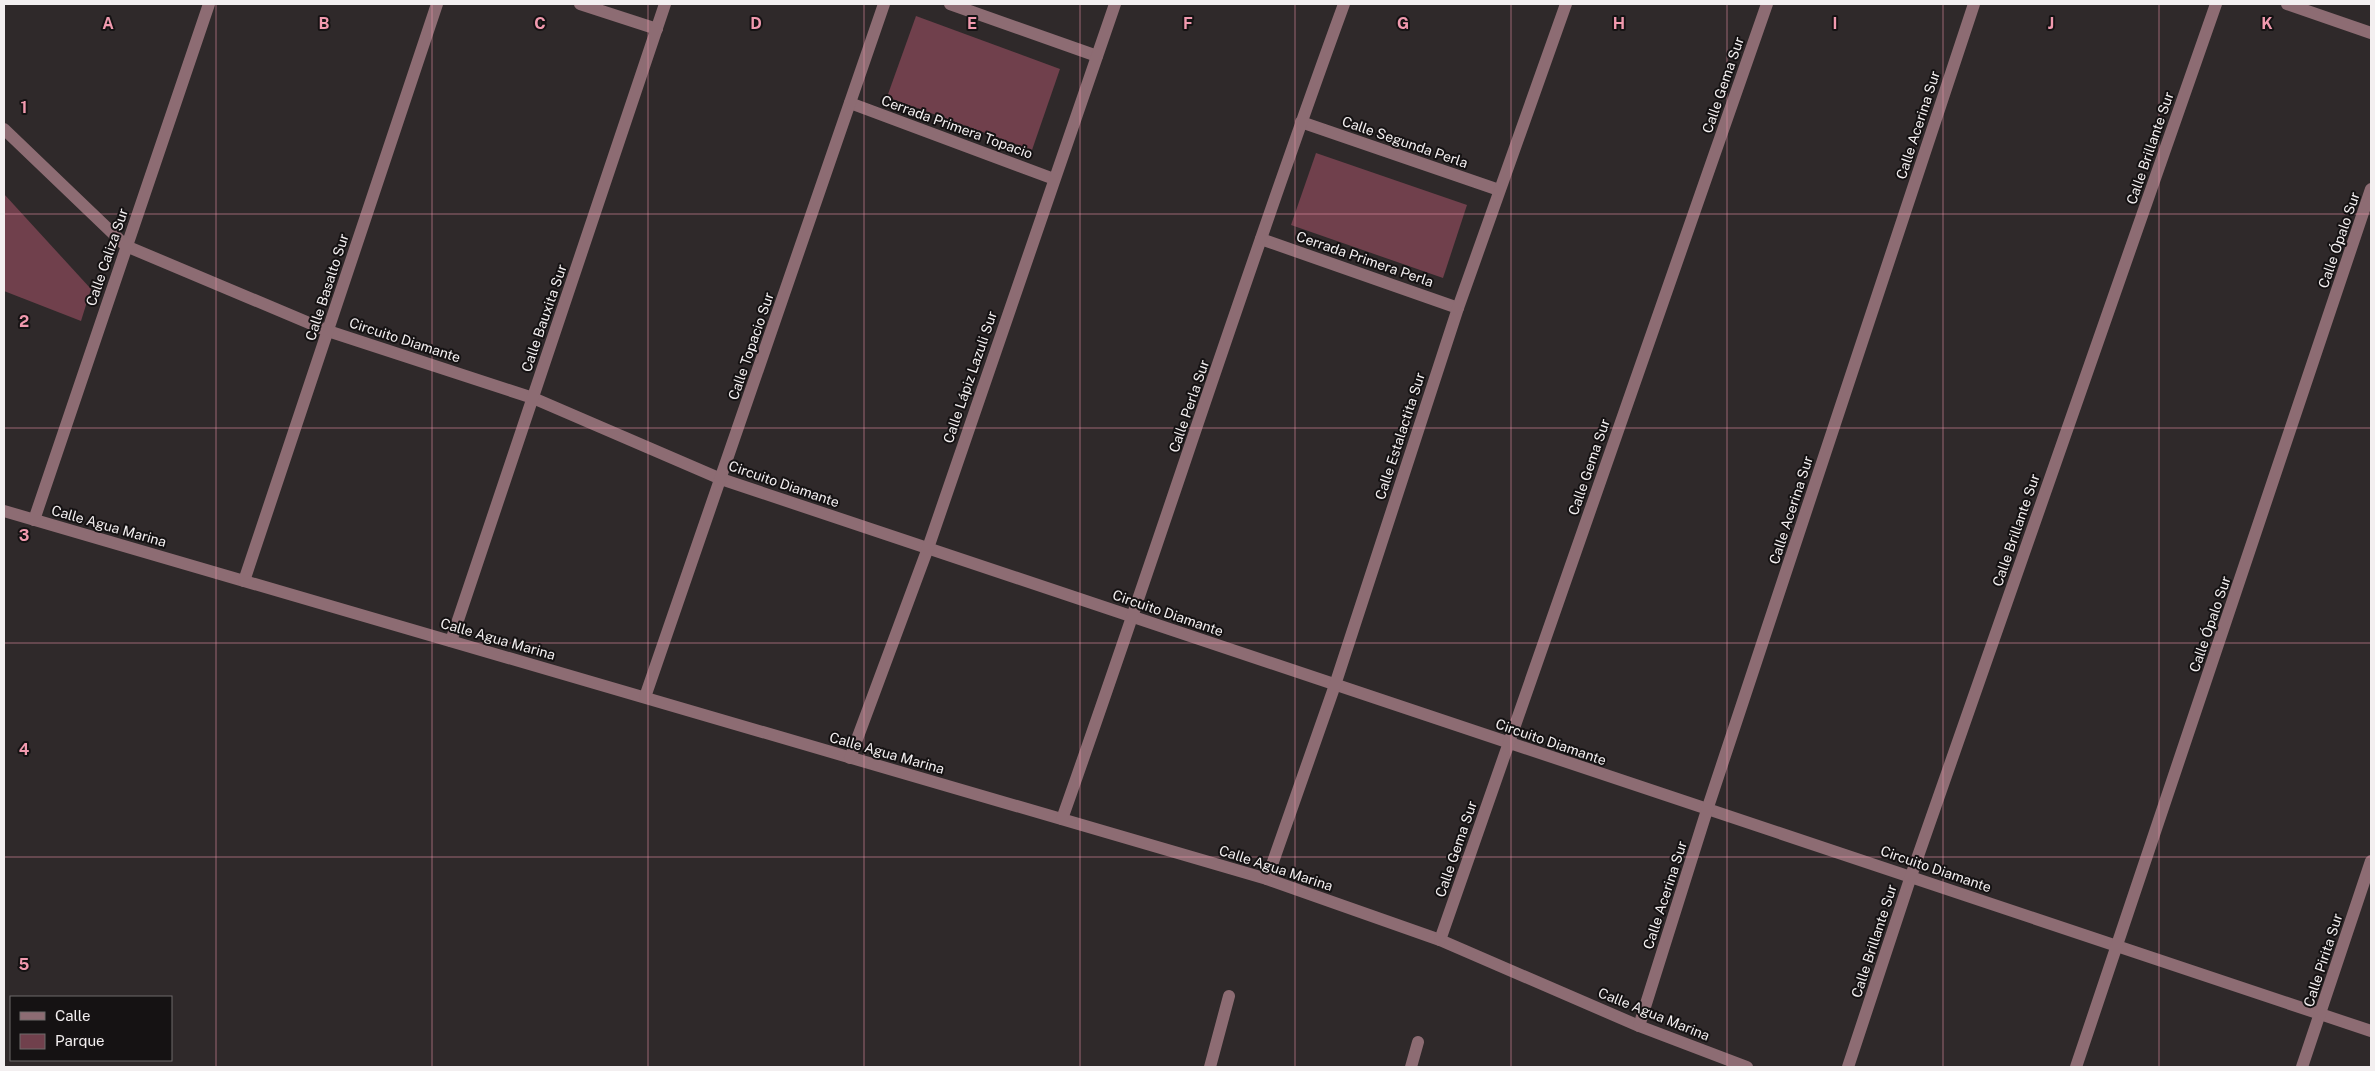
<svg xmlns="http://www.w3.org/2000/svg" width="2375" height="1071" viewBox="0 0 2375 1071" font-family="'Public Sans',sans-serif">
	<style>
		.green { fill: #70404c }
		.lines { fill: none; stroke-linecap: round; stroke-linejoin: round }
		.minor { stroke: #8d6c73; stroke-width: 12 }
		.grid { fill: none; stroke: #f29aaf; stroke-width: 1; stroke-opacity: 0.55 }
		.labels { text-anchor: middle; stroke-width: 4; stroke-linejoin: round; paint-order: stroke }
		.street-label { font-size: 14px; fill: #f3eff0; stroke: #151213 }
		.grid-label { font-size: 16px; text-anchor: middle; font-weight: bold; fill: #f29aaf; stroke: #151213; stroke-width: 4; stroke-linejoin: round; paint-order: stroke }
	</style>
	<rect width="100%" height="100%" fill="#2f292a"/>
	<g class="green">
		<path d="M916,16L1060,69L1032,150L887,97Z"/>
		<path d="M1316,153L1467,205L1443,278L1291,225Z"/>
		<path d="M4,194L91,289L81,321L4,291Z"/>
	</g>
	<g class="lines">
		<g class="minor">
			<path d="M580,4L657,29"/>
			<path d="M950,4L1097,56"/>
			<path d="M2287,4L2371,33"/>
			<path d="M850,103L1054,179"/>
			<path d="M1301,122L1499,190"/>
			<path d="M4,129L126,246L328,331L533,398L721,479L2371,1031"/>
			<path d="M1261,239L1458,308"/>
			<path d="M4,511L1267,879L1440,940L1639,1026L1747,1067"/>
			<path d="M34,520L209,4"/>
			<path d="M244,581L437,4"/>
			<path d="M451,641L665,4"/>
			<path d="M645,697L884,4"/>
			<path d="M850,758L928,548L1115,4"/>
			<path d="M1062,819C1158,548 1245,274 1344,4"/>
			<path d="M1267,879L1335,685L1458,308L1566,4"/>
			<path d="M1440,940L1767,4"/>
			<path d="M1639,1026L1707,810L1974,4"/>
			<path d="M1210,1067L1229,996"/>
			<path d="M1411,1067L1418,1042"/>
			<path d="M1848,1067L1911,876L2216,4"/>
			<path d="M2076,1067L2371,189"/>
			<path d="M2302,1067L2371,861"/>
		</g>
	</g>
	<path class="grid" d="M216,4V1067M432,4V1067M648,4V1067M864,4V1067M1080,4V1067M1295,4V1067M1511,4V1067M1727,4V1067M1943,4V1067M2159,4V1067M4,214H2371M4,428H2371M4,643H2371M4,857H2371"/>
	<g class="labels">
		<g class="street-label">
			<text transform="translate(1723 85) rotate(-71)" y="5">Calle Gema Sur</text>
			<text transform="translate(1918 125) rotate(-72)" y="5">Calle Acerina Sur</text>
			<text transform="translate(957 127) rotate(20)" y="5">Cerrada Primera Topacio</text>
			<text transform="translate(1405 142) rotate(19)" y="5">Calle Segunda Perla</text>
			<text transform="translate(2150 148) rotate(-71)" y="5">Calle Brillante Sur</text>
			<text transform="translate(2339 240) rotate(-71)" y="5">Calle Ópalo Sur</text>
			<text transform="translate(107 257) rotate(-71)" y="5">Calle Caliza Sur</text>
			<text transform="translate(1365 259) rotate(19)" y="5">Cerrada Primera Perla</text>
			<text transform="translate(327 287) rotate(-72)" y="5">Calle Basalto Sur</text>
			<text transform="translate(544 318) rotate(-71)" y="5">Calle Bauxita Sur</text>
			<text transform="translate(405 340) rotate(18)" y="5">Circuito Diamante</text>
			<text transform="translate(751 346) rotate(-71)" y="5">Calle Topacio Sur</text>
			<text transform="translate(970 377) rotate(-71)" y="5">Calle Lápiz Lazuli Sur</text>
			<text transform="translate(1189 406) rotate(-71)" y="5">Calle Perla Sur</text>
			<text transform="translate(1400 436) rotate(-72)" y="5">Calle Estalactita Sur</text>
			<text transform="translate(1589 467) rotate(-71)" y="5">Calle Gema Sur</text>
			<text transform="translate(784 484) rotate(19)" y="5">Circuito Diamante</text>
			<text transform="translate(1791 510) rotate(-72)" y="5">Calle Acerina Sur</text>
			<text transform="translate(109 526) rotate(16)" y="5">Calle Agua Marina</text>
			<text transform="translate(2016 530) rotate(-71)" y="5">Calle Brillante Sur</text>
			<text transform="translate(1168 613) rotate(19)" y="5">Circuito Diamante</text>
			<text transform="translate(2210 624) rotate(-71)" y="5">Calle Ópalo Sur</text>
			<text transform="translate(498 639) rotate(16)" y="5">Calle Agua Marina</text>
			<text transform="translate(1551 742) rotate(19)" y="5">Circuito Diamante</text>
			<text transform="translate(887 753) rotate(16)" y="5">Calle Agua Marina</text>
			<text transform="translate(1456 849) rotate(-71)" y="5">Calle Gema Sur</text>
			<text transform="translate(1276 868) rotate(18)" y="5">Calle Agua Marina</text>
			<text transform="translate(1936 869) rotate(19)" y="5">Circuito Diamante</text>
			<text transform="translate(1665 895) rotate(-72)" y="5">Calle Acerina Sur</text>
			<text transform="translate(1874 941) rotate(-72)" y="5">Calle Brillante Sur</text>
			<text transform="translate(2323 960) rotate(-72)" y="5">Calle Pirita Sur</text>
			<text transform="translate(1654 1014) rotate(22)" y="5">Calle Agua Marina</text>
		</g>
	</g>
	<g class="grid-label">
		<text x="108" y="29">A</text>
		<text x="324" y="29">B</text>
		<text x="540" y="29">C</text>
		<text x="756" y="29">D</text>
		<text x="972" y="29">E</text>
		<text x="1188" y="29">F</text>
		<text x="1403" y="29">G</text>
		<text x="1619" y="29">H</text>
		<text x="1835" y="29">I</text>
		<text x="2051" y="29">J</text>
		<text x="2267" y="29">K</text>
		<text x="24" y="113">1</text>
		<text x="24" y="327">2</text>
		<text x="24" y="541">3</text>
		<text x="24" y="755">4</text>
		<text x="24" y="970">5</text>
	</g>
	<rect width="2375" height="1071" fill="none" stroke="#f3eff0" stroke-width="10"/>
	<rect x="10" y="996" width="162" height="65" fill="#151213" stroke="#6e6a6b"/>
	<rect x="20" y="1012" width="25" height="8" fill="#8d6c73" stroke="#6e6a6b"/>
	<text x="55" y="1021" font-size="15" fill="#f3eff0">Calle</text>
	<rect x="20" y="1034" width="25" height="15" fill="#70404c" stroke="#6e6a6b"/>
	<text x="55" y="1046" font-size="15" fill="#f3eff0">Parque</text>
</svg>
